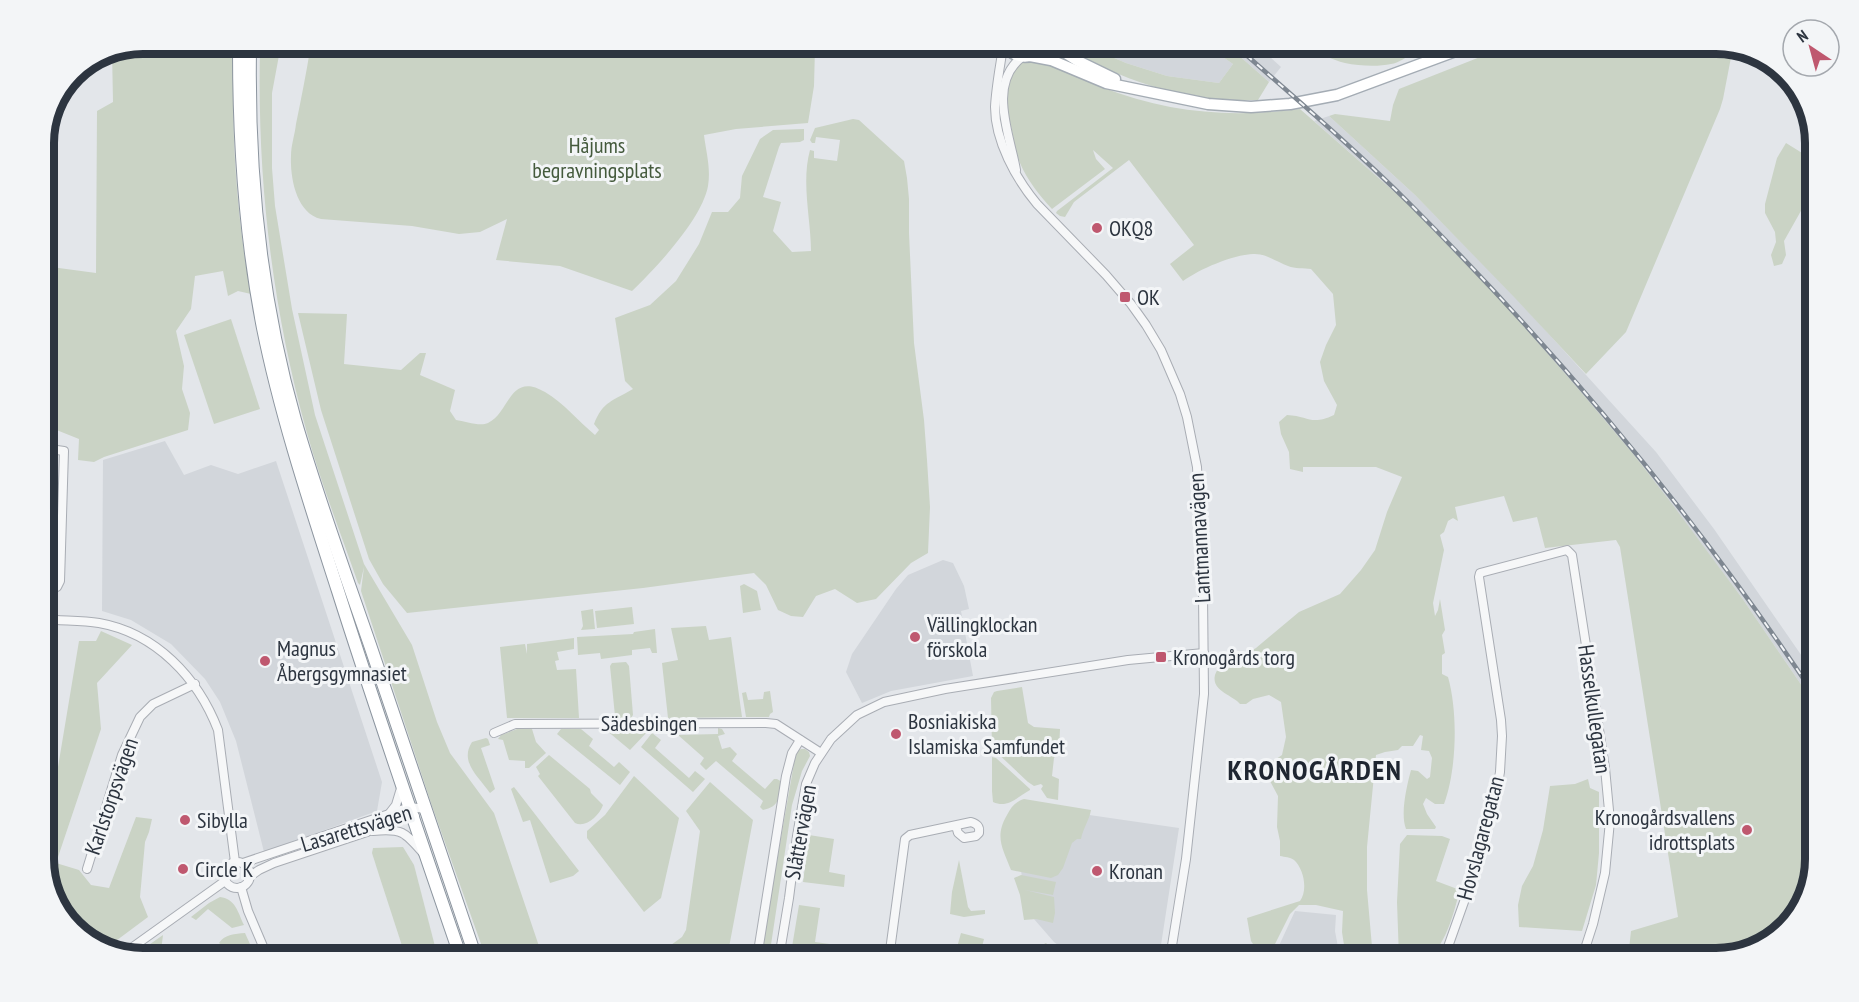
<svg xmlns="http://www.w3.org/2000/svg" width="1859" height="1002" viewBox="0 0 1859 1002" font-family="'PT Sans Narrow',sans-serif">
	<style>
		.built { fill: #d2d6db }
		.green { fill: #cad3c5 }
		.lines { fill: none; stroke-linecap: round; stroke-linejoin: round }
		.minor-casing { stroke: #a9adb4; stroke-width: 10 }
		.major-casing { stroke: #a4acb4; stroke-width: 13 }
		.highway-casing { stroke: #8c959f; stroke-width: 14 }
		.minor { stroke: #f6f7f8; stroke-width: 8 }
		.major { stroke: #fff; stroke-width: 10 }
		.highway { stroke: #fff; stroke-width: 12 }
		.rail-casing { stroke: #7e8791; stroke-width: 4.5 }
		.rail { stroke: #f3f5f7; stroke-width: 2; stroke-dasharray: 7; stroke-linecap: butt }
		.poi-dot { fill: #bf586f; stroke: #f3f5f7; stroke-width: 2 }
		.labels { text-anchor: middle; stroke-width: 6; stroke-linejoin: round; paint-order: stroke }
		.park-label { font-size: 22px; fill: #445a3c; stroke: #f3f5f7 }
		.poi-label { font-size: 22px; fill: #2d3540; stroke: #f3f5f7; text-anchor: start }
		.street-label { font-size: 22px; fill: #2d3540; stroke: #f3f5f7 }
		.district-label { font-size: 28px; font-weight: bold; letter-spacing: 1.5px; fill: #1f2631; stroke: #f3f5f7 }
		.rim { fill: none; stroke: #2d3540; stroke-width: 8 }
	</style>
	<rect width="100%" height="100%" fill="#e3e6ea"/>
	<g class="built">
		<path d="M1086,46H1207L1233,64L1219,83L1167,76L1126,63Z"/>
		<path d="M1228,46H1258L1281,67L1269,82Z"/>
		<path d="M1329,116L1415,195L1516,298L1656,452L1714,529L1815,675V705L1742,598L1634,455L1505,305L1407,203L1314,121Z"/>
		<path d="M165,441L184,475L211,465L238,474L276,461L382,782L377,811L264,852L236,741L220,702L205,679L171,644L131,620L102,611L103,460Z"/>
		<path d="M943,560L953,563L964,586L969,609L961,611L973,676L891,691L862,703L846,672L852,654L896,589L908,575Z"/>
		<path d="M1048,809L1179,828L1159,958H1075L1054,942L1027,911L1015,830Z"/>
		<path d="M1295,911L1336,915L1335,931L1340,958H1276L1277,950Z"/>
	</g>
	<g class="green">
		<path d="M1513,44H1716L1733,47L1723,99L1720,109L1626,332L1586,374L1515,298L1415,195L1329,116L1335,114L1390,121L1393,105L1399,89Z"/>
		<path d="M1448,45C1436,49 1424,51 1412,55C1405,57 1399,63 1391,64C1378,67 1359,66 1345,63C1332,60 1320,52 1306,51C1286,49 1283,63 1263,46Z"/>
		<path d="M1086,46L1126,63L1167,76L1219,83L1233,64L1207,46H1228L1269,82L1258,100C1246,100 1233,100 1221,100C1164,95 1112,74 1062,47Z"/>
		<path d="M815,48L814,86L808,123L736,129L704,135C706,152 711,168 708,186C702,219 656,268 632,291L560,266L496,260L507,219L480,232L459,234L412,226L321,219C296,213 290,177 291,156C291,145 295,134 296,124C301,99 306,75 310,50Z"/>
		<path d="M234,50C231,132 236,213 251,294L238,291L228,296L223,271L195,276L191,309L176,331L184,366L182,389L190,413L188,430L104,457L94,462L78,460L79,439L44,425V266L96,273L97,111L113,102L112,51Z"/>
		<path d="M260,50H280L272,93V168L275,206L292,309L315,415L364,564L412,645L437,722L450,753L494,813L543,958H486L432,806L361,591L364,567L360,585L358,583C341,534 321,483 307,433C272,308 257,179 260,50Z"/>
		<path d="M1028,61C1037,62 1047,63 1055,66C1071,72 1085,81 1101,87C1169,113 1229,118 1300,109L1407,203L1505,305L1575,385L1634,455L1672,504L1742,598L1815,705V859L1805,903L1771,942L1716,958H1628L1631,931L1678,917L1620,547L1616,540L1545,548L1537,517L1513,522L1504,496L1455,507L1458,521L1453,518L1448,521L1444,532L1440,535L1444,550L1433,603L1435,616L1438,610L1440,599L1445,630L1442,635L1445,653L1442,655V674L1448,677C1458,712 1457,769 1444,804H1435L1426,798L1423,804L1427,814L1436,827L1435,829H1406C1400,814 1407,785 1411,770L1418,771L1427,779L1430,777L1432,758L1429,751L1421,750L1423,736L1420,735L1413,746H1402L1398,750L1385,752L1376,755L1367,847V890L1373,958H1346L1342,932L1343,911L1316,905H1299L1290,914L1274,946L1259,953L1251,941L1247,918L1300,901C1308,890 1304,869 1294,860C1290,857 1285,857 1280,856V841L1277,827L1278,796L1263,768L1282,755L1286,737L1281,702L1269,695L1253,699L1246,704H1240C1233,695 1211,691 1215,675C1216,672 1218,669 1219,666H1227L1243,662L1248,653L1256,648L1299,612L1340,594L1361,570L1375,550L1387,512L1402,477L1376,467H1303V472L1290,469L1289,452L1281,434L1279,422L1287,415C1309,416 1311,426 1334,415L1337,405L1324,381L1320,362L1326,345L1336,325L1333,294L1311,269C1304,268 1295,269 1288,266C1277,262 1265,253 1253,254C1232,255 1200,269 1183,281L1170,264L1194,245L1129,160L1074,202L1065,217L1060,216L1056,213L1057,211L1113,168L1093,150L1096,159L1105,169L1052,209C1040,196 1027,180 1020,163C1015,151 1014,139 1011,126C1006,105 1000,68 1028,61Z"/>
		<path d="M853,119L859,120L904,161L907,178L909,199V233L914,343L924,420L927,460L930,507L928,553L911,563L876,599L857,603L835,589L816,596L803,617L791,616L778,610L766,585L754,573L643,588L407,613L383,584L369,559L321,410L298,313L347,314L344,364L401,370L420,353H426L420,375L455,390L450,411L456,420C465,421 480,427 488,423C510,413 509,371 545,392C564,403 578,421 595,435L599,430L594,424C603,401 613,401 633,389L625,381L615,318L650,305L676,281L699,244L712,212H728L740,198L742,176L760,139L773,130L804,129V140L800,142L781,143L779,147L763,197L781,202L773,231L792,252L811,251C811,219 801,183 810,150L814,151V158L837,161L840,140L816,137L815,143H812L810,140L815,128Z"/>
		<path d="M1786,143L1815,161V186L1784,241L1786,255L1782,264L1774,266L1771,255L1776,242L1775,232L1765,213V204L1777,158Z"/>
		<path d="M231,319L260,409L214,424L184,335Z"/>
		<path d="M744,584L757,591L761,610L743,613L740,586Z"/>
		<path d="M632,607L634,624L597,628L595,611Z"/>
		<path d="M593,609L595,629L581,630L583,626L581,611Z"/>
		<path d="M706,626L709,640L731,637L742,717L668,718L662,663L678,660L671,628Z"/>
		<path d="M655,629L657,653H652L650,648L632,650V655L601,659L600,653L578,655L577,637L633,634L634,632Z"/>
		<path d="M101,631L132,645L97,683L101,729L56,863L79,870L91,885L109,888L136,817L152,819L149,832L145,842L140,897L148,917L105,949L99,948L61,914L44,865V813L53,797L79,641H96Z"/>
		<path d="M574,638V649L557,652L559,660L555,661L557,670L576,669L579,718H507L500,647L525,644L527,654V644Z"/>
		<path d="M626,662L629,666L633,715L631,718L619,719L615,716L610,666L612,663Z"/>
		<path d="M1022,687L1028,723L1034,727L1060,729L1059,751L1054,758L1052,776L1059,779L1058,800L1047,798L1041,789L1043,786L1041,784L1034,786L1028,782L992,748L991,698L994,692L997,691Z"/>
		<path d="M770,691L773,712L770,714L769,717H746L742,693L746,692L748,700L763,699L764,692Z"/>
		<path d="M607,728H614V733H637L638,728H647L648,731L630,750L606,730Z"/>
		<path d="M718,728L722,729L725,734L718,736L722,749L730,747L737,754L732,761L765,789L774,779H777L782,782C780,797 779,807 763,810L760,807L763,801L716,761L706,770L700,764L704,758L678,735L718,734Z"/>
		<path d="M517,729H532L536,742L546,753L529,768H525V761L509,760L503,740L498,739L501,735Z"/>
		<path d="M561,729H581L593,739L589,746L614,767L619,762L630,772L620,785L557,734Z"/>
		<path d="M652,733L661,740L655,748L689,778L695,771L705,779L693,792L641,747Z"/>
		<path d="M486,738L488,739L490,745L481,748L495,789L490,793C479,777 459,762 472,742Z"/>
		<path d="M801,749H805L809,752L810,756L802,771L792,805L769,958H760L796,752Z"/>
		<path d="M549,755L590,789L591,793L603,805C599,816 586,828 575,823L538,776L540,774L536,767Z"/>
		<path d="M992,757L996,758L1030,789V790C1017,797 1008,809 993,802L992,791Z"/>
		<path d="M634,776L679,818L661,898L644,912L587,838V831L605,815Z"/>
		<path d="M1588,779L1590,788L1599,792V853L1596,885L1582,931L1519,927L1518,905L1522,886L1533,866L1543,830L1550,786L1575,784Z"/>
		<path d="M710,782L753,820L727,958H679L671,947V945L682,937L686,930L700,831L686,811Z"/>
		<path d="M514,787L579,871L573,876L550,883L530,820L523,822L511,789Z"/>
		<path d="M1024,799L1091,810C1089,821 1083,828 1081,839H1077L1072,843L1063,868L1058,875L1051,878L1011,870C1003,849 994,837 1007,815C1011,807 1015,802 1024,799Z"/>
		<path d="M809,835L834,839L829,872L845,875L844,887L803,882Z"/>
		<path d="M1407,835L1442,836L1450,839L1436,881L1460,890C1453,914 1448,940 1429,958H1399L1397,902L1400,844Z"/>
		<path d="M403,847L414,865L438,958H406L379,875L372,853L373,848Z"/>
		<path d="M959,860L968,907L971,911L985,910V914L964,917L950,914L952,892Z"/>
		<path d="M1021,875L1056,882L1053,895L1025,890L1054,897L1055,913L1053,923L1036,919L1024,920L1020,895L1014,878Z"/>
		<path d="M220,897C236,899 238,913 244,925L232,928L208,909L196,920L191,917L209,903Z"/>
		<path d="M799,905L820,908L815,942L837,945V953L792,947Z"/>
		<path d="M245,933L254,953L250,957L240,950L235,954L219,943C225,934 235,934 245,933Z"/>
		<path d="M961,933L984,939L979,958H954Z"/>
		<path d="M163,935L161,951L163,958H143L133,956Z"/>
		<path d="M1046,943L1061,958H998L1006,948L1032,950Z"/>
	</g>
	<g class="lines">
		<defs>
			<g id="minor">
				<path d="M1003,47C1000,67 996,87 995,107C995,141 1016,179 1037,204L1106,275L1131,304L1146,325L1161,350L1180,394L1187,417L1197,467L1203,593L1204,694L1186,859L1170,958"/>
				<path d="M1016,170C1010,135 987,84 1022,57"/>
				<path d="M44,591L57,587L60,581L64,451L50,449"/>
				<path d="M44,619C62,621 81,620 99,623C156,633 198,678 218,730L235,862"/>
				<path d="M494,733L515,724L766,723L776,724L821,753"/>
				<path d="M389,814L396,805L402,785"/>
				<path d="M373,831C402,828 405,832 423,853"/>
				<circle cx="237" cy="875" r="13"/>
				<path d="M243,863L410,807L425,809"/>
				<path d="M87,869L122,755L140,717L153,704L195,684"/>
				<path d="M249,877L259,870L274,863L367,832L381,825L415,816"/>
				<path d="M241,887L248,911L268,958"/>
				<path d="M123,954L225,881"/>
				<path d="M757,958L786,776L792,753L800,740"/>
				<path d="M779,958L789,898L797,836L806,784L815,763L831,739L857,715L884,702L945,689L1128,660L1204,653"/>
				<path d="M889,958L905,839L910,835L971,822C977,824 980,826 979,833L976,836L964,838L958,833L956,826"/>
				<path d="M1444,958L1470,885L1497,789L1500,772L1502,736L1501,720L1479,577L1480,573L1567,550L1572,555L1605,768L1610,821L1605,873L1593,924L1582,958"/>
			</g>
			<g id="major">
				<path d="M1006,47C1017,60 1033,60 1043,47"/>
				<path d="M1056,47L1078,61L1115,79"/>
				<path d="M1030,56L1051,60L1106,83L1208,104L1251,107L1290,104L1337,95L1472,45"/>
			</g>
			<g id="highway">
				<path d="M239,50C239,143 245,236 263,328C281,417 310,504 338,591C377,714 419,836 461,958"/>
				<path d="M250,50C248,174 261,301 295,420C317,496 344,570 370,645C405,749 441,854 476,958"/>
			</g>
		</defs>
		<use href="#minor" class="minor-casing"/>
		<use href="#major" class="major-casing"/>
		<use href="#highway" class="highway-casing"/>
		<use href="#minor" class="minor"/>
		<use href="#major" class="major"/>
		<use href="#highway" class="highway"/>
		<defs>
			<path id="rail" d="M1236,46C1295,98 1355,149 1410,204C1561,355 1697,518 1815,696"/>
		</defs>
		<use href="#rail" class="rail-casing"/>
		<use href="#rail" class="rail"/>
	</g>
	<g class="poi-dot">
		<circle cx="1097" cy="228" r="6"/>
		<rect x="1119" y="291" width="12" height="12" rx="3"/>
		<circle cx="915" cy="637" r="6"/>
		<rect x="1155" y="651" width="12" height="12" rx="3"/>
		<circle cx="265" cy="661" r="6"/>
		<circle cx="896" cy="734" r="6"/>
		<circle cx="185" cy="820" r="6"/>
		<circle cx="1747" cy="830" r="6"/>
		<circle cx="183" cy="869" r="6"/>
		<circle cx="1097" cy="871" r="6"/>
	</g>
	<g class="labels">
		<g class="park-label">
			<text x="597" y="153">Håjums<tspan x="597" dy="25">begravningsplats</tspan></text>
		</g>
		<g class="poi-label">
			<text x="1109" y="236">OKQ8</text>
			<text x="1137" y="305">OK</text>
			<text x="927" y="632">Vällingklockan<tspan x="927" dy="25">förskola</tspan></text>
			<text x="277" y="656">Magnus<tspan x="277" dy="25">Åbergsgymnasiet</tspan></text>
			<text x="1173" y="665">Kronogårds torg</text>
			<text x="908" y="729">Bosniakiska<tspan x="908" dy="25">Islamiska Samfundet</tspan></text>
			<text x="1735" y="825" text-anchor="end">Kronogårdsvallens<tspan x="1735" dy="25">idrottsplats</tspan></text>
			<text x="197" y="828">Sibylla</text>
			<text x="195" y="877">Circle K</text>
			<text x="1109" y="879">Kronan</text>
		</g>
		<g class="street-label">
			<text transform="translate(1199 538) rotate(-93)" y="8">Lantmannavägen</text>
			<text transform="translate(1595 709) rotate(82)" y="8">Hasselkullegatan</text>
			<text x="649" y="731">Sädesbingen</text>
			<text transform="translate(111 796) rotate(-71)" y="8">Karlstorpsvägen</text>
			<text transform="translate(356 828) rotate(-17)" y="8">Lasarettsvägen</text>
			<text transform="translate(800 832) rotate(-80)" y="8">Slåttervägen</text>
			<text transform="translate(1480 838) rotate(-75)" y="8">Hovslagaregatan</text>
		</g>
		<g class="district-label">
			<text x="1315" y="780">KRONOGÅRDEN</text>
		</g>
	</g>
	<path d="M0 0H1859V1002H0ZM143 54H1716A89 89 0 0 1 1805 143V859A89 89 0 0 1 1716 948H143A89 89 0 0 1 54 859V143A89 89 0 0 1 143 54Z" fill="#f3f5f7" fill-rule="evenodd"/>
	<path class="rim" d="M143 54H1716A89 89 0 0 1 1805 143V859A89 89 0 0 1 1716 948H143A89 89 0 0 1 54 859V143A89 89 0 0 1 143 54Z"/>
	<g transform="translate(1811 48) rotate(324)"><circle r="28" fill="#f3f5f7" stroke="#a4a8ae" stroke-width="1.5"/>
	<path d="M0-4.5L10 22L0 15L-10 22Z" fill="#bf586f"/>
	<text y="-9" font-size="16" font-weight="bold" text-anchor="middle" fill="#2d3540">N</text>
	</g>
</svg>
